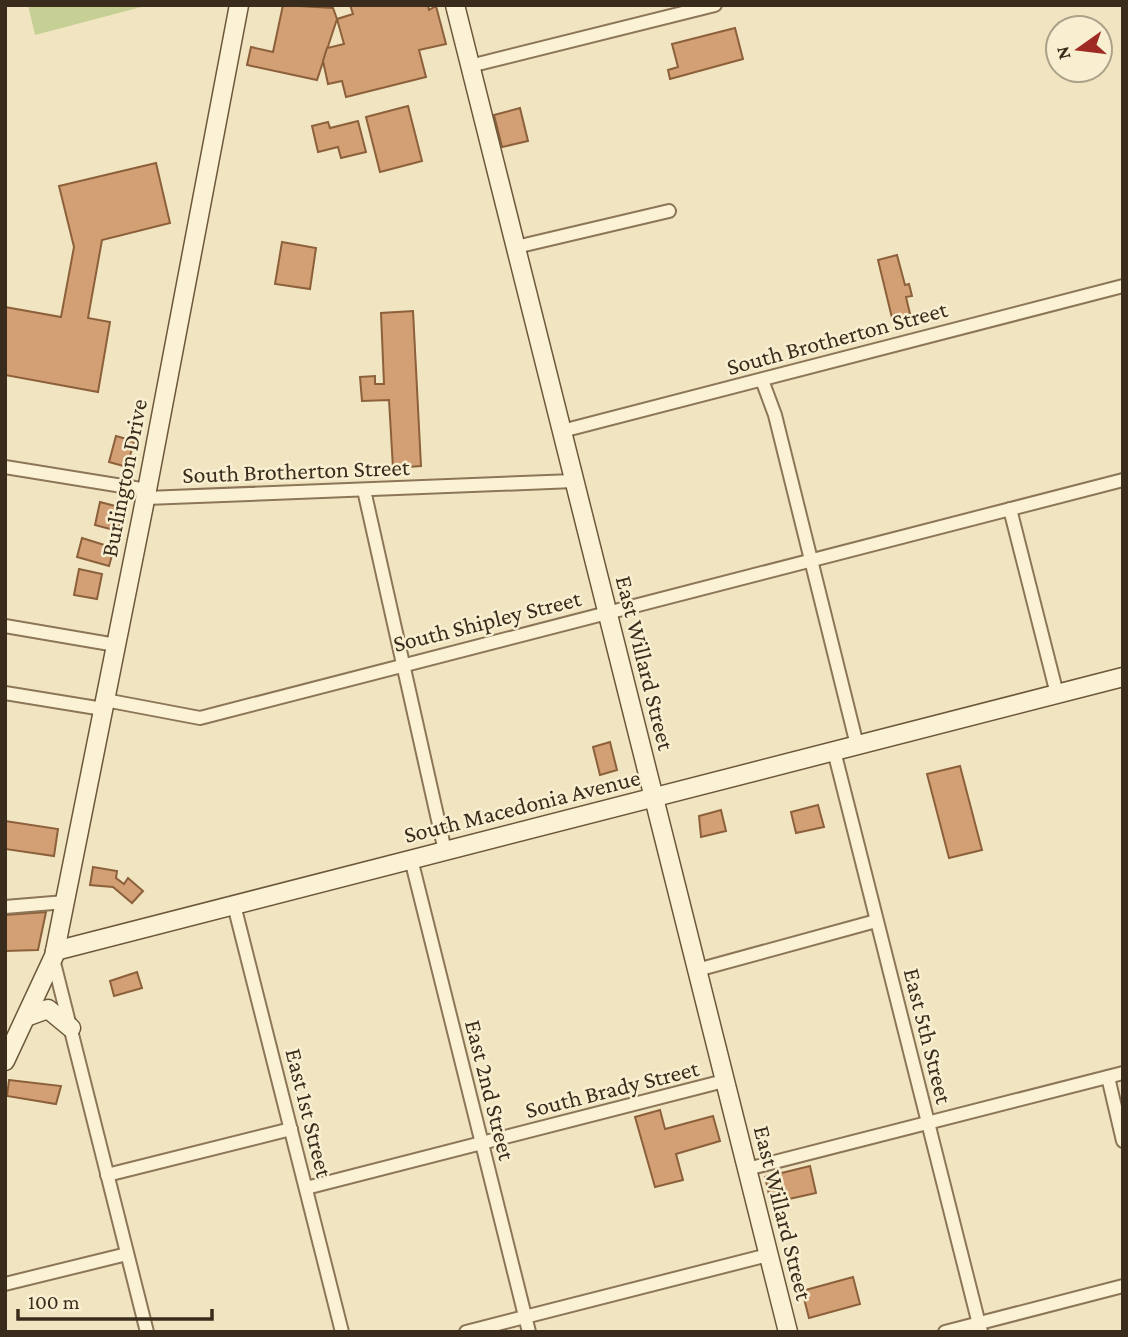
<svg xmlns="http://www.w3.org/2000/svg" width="1128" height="1337" viewBox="0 0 1128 1337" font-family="'Crimson Pro',serif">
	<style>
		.green { fill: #c6d094 }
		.building { fill: #d2a074; stroke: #8c603b; stroke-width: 2 }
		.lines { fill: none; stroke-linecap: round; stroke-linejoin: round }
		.street-casing { stroke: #8c7657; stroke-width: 16 }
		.secondary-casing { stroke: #6d573a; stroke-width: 21 }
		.street { stroke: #fbf2d5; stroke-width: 12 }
		.secondary { stroke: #fbf2d5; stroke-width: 18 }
		.labels { text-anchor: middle; stroke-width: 5; stroke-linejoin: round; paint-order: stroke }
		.street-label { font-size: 24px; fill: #3a2c1c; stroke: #f8efd1 }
	</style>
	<rect width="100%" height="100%" fill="#f1e5c1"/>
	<path class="green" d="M28,5H149L35,35Z"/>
	<g class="building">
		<path d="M283,5L333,8L337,19L317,80L247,65L251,47L273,52Z"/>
		<path d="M350,5H428L429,10L436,6L446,44L419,50L426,77L346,97L342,81L328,84L323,61L327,48L344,44L337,19L353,14Z"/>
		<path d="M735,28L743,59L670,79L668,70L678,67L672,44Z"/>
		<path d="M408,106L422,161L380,172L366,117Z"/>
		<path d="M520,108L528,141L502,147L494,115Z"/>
		<path d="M358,121L366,152L341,158L338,147L318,152L312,126L328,122L330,128Z"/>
		<path d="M156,163L170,223L102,240L88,318L110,322L98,392L5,375V307L61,317L74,247L59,186Z"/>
		<path d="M282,242L316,248L310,289L275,284Z"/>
		<path d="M897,255L905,285L909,284L912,296L906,297L911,318L893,322L878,260Z"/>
		<path d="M413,311L421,466L393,468L389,400L362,401L360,377L375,376V384H384L381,313Z"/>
		<path d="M116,436L134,441L127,467L109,462Z"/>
		<path d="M100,502L123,508L118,531L95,525Z"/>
		<path d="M82,538L114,548L109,566L77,557Z"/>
		<path d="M79,569L102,574L97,599L74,595Z"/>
		<path d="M610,742L617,770L600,775L593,747Z"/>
		<path d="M960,766L982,850L949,858L927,774Z"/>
		<path d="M818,805L824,827L796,833L791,812Z"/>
		<path d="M721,810L726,831L701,837L699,816Z"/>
		<path d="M5,821L58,829L54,856L5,849Z"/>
		<path d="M93,867L117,871L116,878L124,884L128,878L143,891L132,903L113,887L90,885Z"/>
		<path d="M46,912L38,950L5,951V915Z"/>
		<path d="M137,972L142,988L114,996L110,981Z"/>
		<path d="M9,1080L61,1086L56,1104L7,1096Z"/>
		<path d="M660,1110L665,1129L713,1116L720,1141L676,1154L683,1180L655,1187L635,1117Z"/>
		<path d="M810,1166L816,1193L771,1203L765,1177Z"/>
		<path d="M853,1277L860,1304L809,1318L802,1291Z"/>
	</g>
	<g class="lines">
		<defs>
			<g id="street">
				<path d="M470,66L715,5"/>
				<path d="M516,247L669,211"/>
				<path d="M762,380L775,415L857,745"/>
				<path d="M562,431L1123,286"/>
				<path d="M5,467L147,490"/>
				<path d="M364,490L445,851"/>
				<path d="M146,498L574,481"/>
				<path d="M1010,509L1057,694"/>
				<path d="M5,626L116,645"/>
				<path d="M5,693L103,709"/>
				<path d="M105,700L200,718L1123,480"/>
				<path d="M834,751L981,1332"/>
				<path d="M411,859L529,1332"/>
				<path d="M234,905L342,1332"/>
				<path d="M5,907L65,902"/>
				<path d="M53,959L147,1332"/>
				<path d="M697,970L876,921"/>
				<path d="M1108,1077L1123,1141"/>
				<path d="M747,1169L1123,1073"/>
				<path d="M107,1175L291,1129"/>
				<path d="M306,1188L724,1081"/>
				<path d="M5,1284L127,1254"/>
				<path d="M466,1332L768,1255"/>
				<path d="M945,1332L1123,1286"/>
			</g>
			<g id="secondary">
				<path d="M455,5L788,1332"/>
				<path d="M55,951L1123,677"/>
				<path d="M26,1017L48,1009L71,1028"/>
				<path d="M5,1061L54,956L147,490L239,5"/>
			</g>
		</defs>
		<use href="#street" class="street-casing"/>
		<use href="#secondary" class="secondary-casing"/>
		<use href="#street" class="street"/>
		<use href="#secondary" class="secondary"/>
	</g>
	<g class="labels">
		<g class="street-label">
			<text transform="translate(837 338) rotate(-15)" y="8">South Brotherton Street</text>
			<text transform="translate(296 471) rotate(-2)" y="8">South Brotherton Street</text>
			<text transform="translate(124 478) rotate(-79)" y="8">Burlington Drive</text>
			<text transform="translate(487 621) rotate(-14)" y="8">South Shipley Street</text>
			<text transform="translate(645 663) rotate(76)" y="8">East Willard Street</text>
			<text transform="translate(522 806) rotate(-14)" y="8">South Macedonia Avenue</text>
			<text transform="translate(928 1036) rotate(76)" y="8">East 5th Street</text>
			<text transform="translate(612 1089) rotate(-14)" y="8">South Brady Street</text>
			<text transform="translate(490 1090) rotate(76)" y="8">East 2nd Street</text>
			<text transform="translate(309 1113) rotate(76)" y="8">East 1st Street</text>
			<text transform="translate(783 1213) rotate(76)" y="8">East Willard Street</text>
		</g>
	</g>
	<rect width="1128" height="1337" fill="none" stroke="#3a2c1c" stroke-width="14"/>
	<g transform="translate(1079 49) rotate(256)"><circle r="33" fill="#f8efd1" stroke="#aca189" stroke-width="2"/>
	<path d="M0-5L12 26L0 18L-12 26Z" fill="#9f2923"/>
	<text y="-10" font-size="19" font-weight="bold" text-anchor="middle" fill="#3a2c1c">N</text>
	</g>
	<path d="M18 1309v10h194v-10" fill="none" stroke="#3a2c1c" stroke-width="3.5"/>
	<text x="28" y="1309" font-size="21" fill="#3a2c1c" stroke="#f8efd1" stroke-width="5" paint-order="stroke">100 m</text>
</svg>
